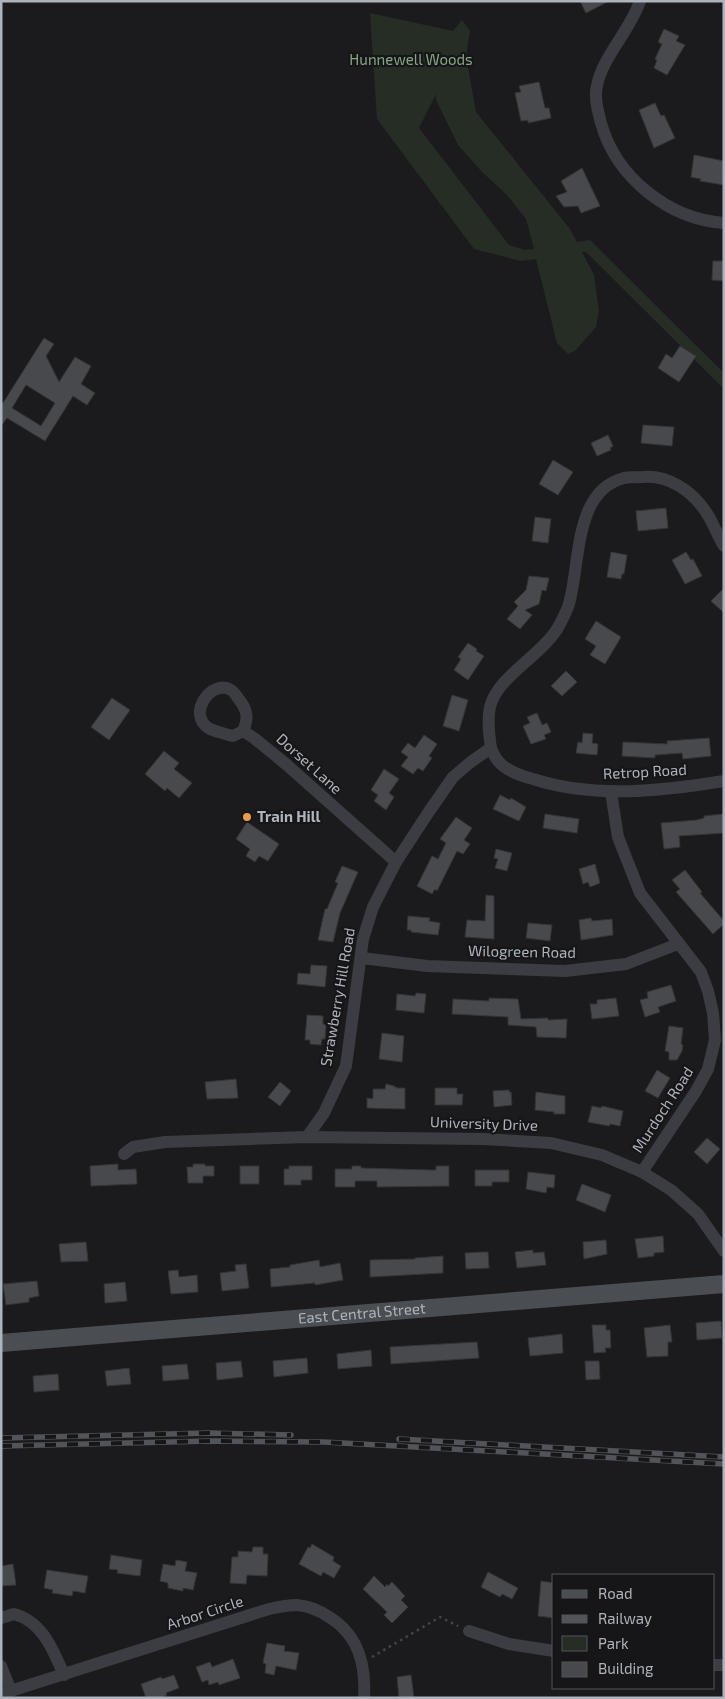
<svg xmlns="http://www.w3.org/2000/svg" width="725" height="1699" viewBox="0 0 725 1699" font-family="'Exo 2',sans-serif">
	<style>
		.green { fill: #252d25; fill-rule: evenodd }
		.building { fill: #48494d; stroke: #353539; fill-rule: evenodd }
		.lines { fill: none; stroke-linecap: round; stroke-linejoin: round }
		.path { stroke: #424549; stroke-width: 2.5; stroke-dasharray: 2.5 4; stroke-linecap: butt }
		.minor { stroke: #3c3d42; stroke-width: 12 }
		.secondary { stroke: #4a4d52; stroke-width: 18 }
		.rail-casing { stroke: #515458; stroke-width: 5.5 }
		.rail { stroke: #161618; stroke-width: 4; stroke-dasharray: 11; stroke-linecap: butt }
		.poi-dot { fill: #ea9d46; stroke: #161618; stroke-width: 2 }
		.labels { text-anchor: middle; stroke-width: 4.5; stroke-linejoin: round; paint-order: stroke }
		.park-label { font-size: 15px; fill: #88a586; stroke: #161618 }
		.street-label { font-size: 15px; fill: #aeb4bb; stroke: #161618 }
		.poi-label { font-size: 15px; font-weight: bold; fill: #aeb4bb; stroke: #161618; text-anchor: start }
	</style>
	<rect width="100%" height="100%" fill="#1b1b1d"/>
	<path class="green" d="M370,13L453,31L462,20L470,31L467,49V62L476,112L570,229L577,242L590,240L724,373V389L586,252H582L594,275L599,311L596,327L575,351L568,354L557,343L536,259L521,261L474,249L377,119ZM436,94V100L458,145L482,172L506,194L526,219L534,249L525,250L509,245L419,128Z"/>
	<g class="building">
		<path d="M580,1H609L586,13Z"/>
		<path d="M664,29L679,36L676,41L685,45L667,75L654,68L657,60L655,59L662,44L658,42Z"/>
		<path d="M539,82L545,108H549L551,118L528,123V120L521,121L515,93L521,92L519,86Z"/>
		<path d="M655,103L661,116L664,115L675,138L654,148L639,110Z"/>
		<path d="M694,155L724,161V185L700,181L701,179L691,177Z"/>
		<path d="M582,168L600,206L581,213L578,206L564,207L556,196L567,192L561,181Z"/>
		<path d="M713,261H724V281L712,280Z"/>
		<path d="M44,338L54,344L46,356L59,382L75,357L91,366L81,384L95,393L87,405L73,396L45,441L7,418L1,426V402L3,403ZM26,385L55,403L41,426L12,408Z"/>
		<path d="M680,346L696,356L679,382L658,368L666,354L672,358Z"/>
		<path d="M643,425L674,427L672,446L641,443Z"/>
		<path d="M608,435L613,446L610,448L611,450L597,456L591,443Z"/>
		<path d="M553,460L573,472L558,495L539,484Z"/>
		<path d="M666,508L668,528L638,531L636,511Z"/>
		<path d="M535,517L551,519L548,543L532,541Z"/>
		<path d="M611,552L627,555L624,574H622L621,579L607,577Z"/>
		<path d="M686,552L691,560L693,559L702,576L685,584L672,560Z"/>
		<path d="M529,576L549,578L546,591L542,590L539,604L525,610L532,615L520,629L507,619L518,606L514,602L526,590Z"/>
		<path d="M724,588V613L711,601Z"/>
		<path d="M596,621L621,637L605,664L590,655L596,646L585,639Z"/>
		<path d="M468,643L477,649L476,651L484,656L468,680L454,670L461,659L458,657Z"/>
		<path d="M566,671L577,682L562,696L551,686Z"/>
		<path d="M452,695L468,700L459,731L443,726Z"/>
		<path d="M112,698L130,710L109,740L91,727Z"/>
		<path d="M537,713L542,725L547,723L551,732L544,735L546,739L531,744L523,726L530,723L527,717Z"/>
		<path d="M583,733L593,734L592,743L598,744L597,755L576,753L578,742L582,743Z"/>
		<path d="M424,735L437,744L429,756L432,758L423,771L418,768L413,774L401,766L408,757L401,752L408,743L415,748Z"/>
		<path d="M709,738L711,756L683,759L682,753L655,755V758L622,756L623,742L667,744V741Z"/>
		<path d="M164,751L179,763L174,769L192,783L179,798L167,788L165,791L145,774Z"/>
		<path d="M384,769L399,779L389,793L394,797L386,810L374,801L378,795L371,790Z"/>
		<path d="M500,795L510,800L511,798L526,807L519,821L493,809Z"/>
		<path d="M545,814L579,819L577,833L543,828Z"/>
		<path d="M724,814V833L679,836L680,847L664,849L661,823L697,820L704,818V816Z"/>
		<path d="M456,817L472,828L464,840L470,844L463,854L457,851L437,891L435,889L432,894L417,886L432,856L438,859L446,843L440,839Z"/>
		<path d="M247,822L279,844L268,861L259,856L255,862L246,856L250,849L236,839Z"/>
		<path d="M496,849L512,853L507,871L495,868L498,859L494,858Z"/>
		<path d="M595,864L600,883L590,887L588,882L583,884L579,869Z"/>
		<path d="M342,866L358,872L340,913L333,942L318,940L325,909H327L338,883L335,882Z"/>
		<path d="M685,870L702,892L700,893L724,921V924L713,934L676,892L680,889L672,880Z"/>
		<path d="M486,895L494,896V939L465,937L467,920L485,921Z"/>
		<path d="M408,916L430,918L429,921L440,923L438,935L411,932V930H407Z"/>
		<path d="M591,918L592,921L612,919L613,935L581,940L579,920Z"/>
		<path d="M528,923L552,925L550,941L526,938Z"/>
		<path d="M311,965L327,966L325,987L297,984L298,973L310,974Z"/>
		<path d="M671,985L676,1001L658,1007L660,1012L645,1017L640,1000L648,998L647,992Z"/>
		<path d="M416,993L426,994L424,1013L396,1010L397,994L415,996Z"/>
		<path d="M489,998L518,999L521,1019L548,1018V1020L567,1019L566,1038L537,1037L536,1027L508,1025V1017L452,1014L453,999L489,1001Z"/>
		<path d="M616,998L619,1016L592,1019L590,1004H597V1000Z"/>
		<path d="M307,1015L323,1016V1024L326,1025L325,1039H322L321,1045L310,1044V1040H305Z"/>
		<path d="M669,1026L683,1028L681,1044L683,1045L682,1051L677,1060H669V1052L665,1051Z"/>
		<path d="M382,1033L404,1036L402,1062L379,1059Z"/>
		<path d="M657,1070L670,1078L658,1098L645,1091Z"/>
		<path d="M236,1079L238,1098L207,1099L205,1082Z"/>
		<path d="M280,1082L291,1091L280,1106L268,1097Z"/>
		<path d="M386,1084L394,1086L397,1088H405V1109L367,1108V1098L373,1099V1089H385Z"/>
		<path d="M435,1088H457V1094H463L462,1105H435Z"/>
		<path d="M509,1090V1092H511L512,1105L494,1107L493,1091Z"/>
		<path d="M536,1092L565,1096V1114H554V1112L535,1110Z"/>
		<path d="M592,1106L601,1108L602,1106L623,1111L620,1126L610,1124L609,1126L588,1122Z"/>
		<path d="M707,1138L720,1149L707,1164L694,1152Z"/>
		<path d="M118,1164V1170L136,1169L137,1184L91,1186L90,1166Z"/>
		<path d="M193,1164H205V1166H214V1176H203V1183H188L187,1167H193Z"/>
		<rect x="240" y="1166" width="19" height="18"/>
		<path d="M289,1166H312V1180H301V1185H284V1169H289Z"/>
		<path d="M352,1166H361V1168L430,1170H436V1166H449V1186L377,1187V1181H355V1187H335V1169H352Z"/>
		<path d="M475,1170H509V1182H492V1186H475Z"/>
		<path d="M528,1172L555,1175L554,1188L547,1187L546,1193L526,1189Z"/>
		<path d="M582,1184L611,1195L605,1212L576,1200Z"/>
		<path d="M663,1236L664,1252L654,1253V1256L638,1258L635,1239Z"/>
		<path d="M606,1240L607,1254L584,1259L583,1242Z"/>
		<path d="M86,1242L88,1261L61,1262L59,1244Z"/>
		<path d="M533,1250V1253L544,1252L546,1265L517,1268L515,1252Z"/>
		<path d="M483,1252H488L489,1268L466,1269L465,1253Z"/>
		<path d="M443,1256V1273L370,1277V1260L415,1259V1258Z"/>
		<path d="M319,1260L320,1267L340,1263L343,1280L315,1285V1283L271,1287L270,1269L290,1267V1265Z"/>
		<path d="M246,1264L249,1288L222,1291L220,1273L236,1271L235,1265Z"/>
		<path d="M178,1270L179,1277L197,1275L198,1292L171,1294L168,1271Z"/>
		<path d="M37,1281L39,1296L29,1298V1302L6,1305L3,1284Z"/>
		<path d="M125,1282L127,1301L105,1303L104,1284Z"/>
		<path d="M721,1321L722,1338L697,1340L696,1323Z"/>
		<path d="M592,1325H606V1330H610L611,1348H605L606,1352L594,1353Z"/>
		<path d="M670,1325L672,1342H668V1356L647,1357L644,1328Z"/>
		<path d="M562,1334L563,1353L530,1356L528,1338Z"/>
		<path d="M477,1342L479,1358L391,1364L390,1347Z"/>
		<path d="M371,1350L372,1366L338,1369L337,1354Z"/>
		<path d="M307,1358L308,1373L274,1377L273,1361Z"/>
		<path d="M241,1361L243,1377L217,1380L216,1363Z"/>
		<path d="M585,1361H599L600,1379L586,1380Z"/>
		<path d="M187,1364L189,1379L163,1381L162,1366Z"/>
		<path d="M129,1368L131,1384L107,1386L105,1371Z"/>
		<path d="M58,1374L59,1390L34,1392L33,1376Z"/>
		<path d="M312,1544L334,1557L333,1561L341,1566L334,1578L323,1572L321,1576L299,1564L308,1547L310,1548Z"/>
		<path d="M253,1547H263V1554H268L267,1576L247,1575L246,1584L230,1583L232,1557H238V1551L252,1552Z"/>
		<path d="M111,1555L142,1560L140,1576L117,1573L118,1570L109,1569Z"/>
		<path d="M176,1560L187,1562L185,1571L197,1573L193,1590L183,1588V1591L168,1588V1583L160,1581L163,1564L175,1566Z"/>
		<path d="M13,1564L16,1585L1,1586V1566Z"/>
		<path d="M47,1570L88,1576L85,1593L73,1591L72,1596L52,1593L53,1590L44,1588Z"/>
		<path d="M488,1572L518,1588L512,1599L502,1594L500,1597L481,1587Z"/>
		<path d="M374,1576L385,1587L387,1584L388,1586L392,1582L405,1596L401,1600L408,1607L392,1623L384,1615L387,1612L363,1589Z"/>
		<path d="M541,1581L554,1583V1618L538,1616Z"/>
		<path d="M267,1643L285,1646L284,1651L299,1653L296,1670L276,1666L274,1675L265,1673L266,1664L263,1663Z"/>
		<path d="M233,1659L240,1678L219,1685L218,1682L209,1685L208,1680L202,1682L196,1667L210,1662L212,1667Z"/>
		<path d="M174,1675L179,1688L166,1693L167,1695L160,1698H146L141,1684L161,1677L162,1679Z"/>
		<path d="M411,1675L414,1698H399L397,1677Z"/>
	</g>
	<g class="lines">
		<path class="path" d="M372,1657L440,1617L458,1626"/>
		<g class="minor">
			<path d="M640,1C630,31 602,57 597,86C594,98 598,111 601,123C616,177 668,219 724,223"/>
			<path d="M243,731C248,720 248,712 241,702C238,699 235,692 231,690C212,678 185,715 210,729C217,732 226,734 233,736L243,731L254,738L287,765L396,862"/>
			<path d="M491,748C493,753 495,758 499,762C507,771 521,776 533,779C595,799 661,791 724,781"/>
			<path d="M611,792L618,837L640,893L701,972L708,991L713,1013L715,1040L708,1069L696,1091L642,1172"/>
			<path d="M362,958L427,966L565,971L626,964L678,944"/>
			<path d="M307,1137L324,1113L346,1066L363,939L373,907L396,862L428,813L453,777L472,761L491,748C489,735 487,720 490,707C497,676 545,654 560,624C563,618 566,612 568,607C581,568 572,491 624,478C630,477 637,477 643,477C669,475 692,491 706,512C713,522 717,535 724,546"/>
			<path d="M124,1154L133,1147L165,1142L307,1137L483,1139L551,1143L602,1155L642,1172L671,1190L698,1214L724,1251"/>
			<path d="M1,1618L14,1614C43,1622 53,1650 64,1675"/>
			<path d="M469,1631L509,1644L554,1651"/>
			<path d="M714,1665H724"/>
			<path d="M1,1666L11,1691"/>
			<path d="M1,1694L269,1609C278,1607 288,1605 297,1605C308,1606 319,1610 329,1617C359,1635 366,1665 364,1698"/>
		</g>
		<path class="secondary" id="s1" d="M1,1343L724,1284"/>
		<defs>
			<g id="rail">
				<path d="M1,1438L209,1433L291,1435"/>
				<path d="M399,1439L724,1457"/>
				<path d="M1,1446L211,1441L324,1442L724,1464"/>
			</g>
		</defs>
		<use href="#rail" class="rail-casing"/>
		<use href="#rail" class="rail"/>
	</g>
	<circle class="poi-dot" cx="247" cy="817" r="5"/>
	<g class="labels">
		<g class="park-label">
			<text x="411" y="65">Hunnewell Woods</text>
		</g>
		<g class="street-label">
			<text transform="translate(309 764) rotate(42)" y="5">Dorset Lane</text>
			<text transform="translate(645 772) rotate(-3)" y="5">Retrop Road</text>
			<text transform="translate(522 952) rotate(1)" y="5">Wilogreen Road</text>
			<text transform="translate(338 997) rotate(-80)" y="5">Strawberry Hill Road</text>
			<text transform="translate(663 1110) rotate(-57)" y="5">Murdoch Road</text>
			<text transform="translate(484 1124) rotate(2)" y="5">University Drive</text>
			<text dy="5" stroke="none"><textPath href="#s1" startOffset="362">East Central Street</textPath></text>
			<text transform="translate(205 1613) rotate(-18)" y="5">Arbor Circle</text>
		</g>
		<g class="poi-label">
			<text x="257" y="822">Train Hill</text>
		</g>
	</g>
	<rect width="725" height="1699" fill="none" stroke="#aeb4bb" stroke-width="5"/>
	<rect x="552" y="1574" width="162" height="115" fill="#161618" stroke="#535559"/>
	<rect x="562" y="1590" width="25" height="8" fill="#4a4d52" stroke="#535559"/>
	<text x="598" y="1599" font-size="15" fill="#aeb4bb">Road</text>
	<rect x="562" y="1615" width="25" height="8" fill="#515458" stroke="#535559"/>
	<text x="598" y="1624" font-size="15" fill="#aeb4bb">Railway</text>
	<rect x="562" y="1636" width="25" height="15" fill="#252d25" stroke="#535559"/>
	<text x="598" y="1649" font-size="15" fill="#aeb4bb">Park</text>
	<rect x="562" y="1662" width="25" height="15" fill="#48494d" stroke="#535559"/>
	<text x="598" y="1674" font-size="15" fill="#aeb4bb">Building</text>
</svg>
